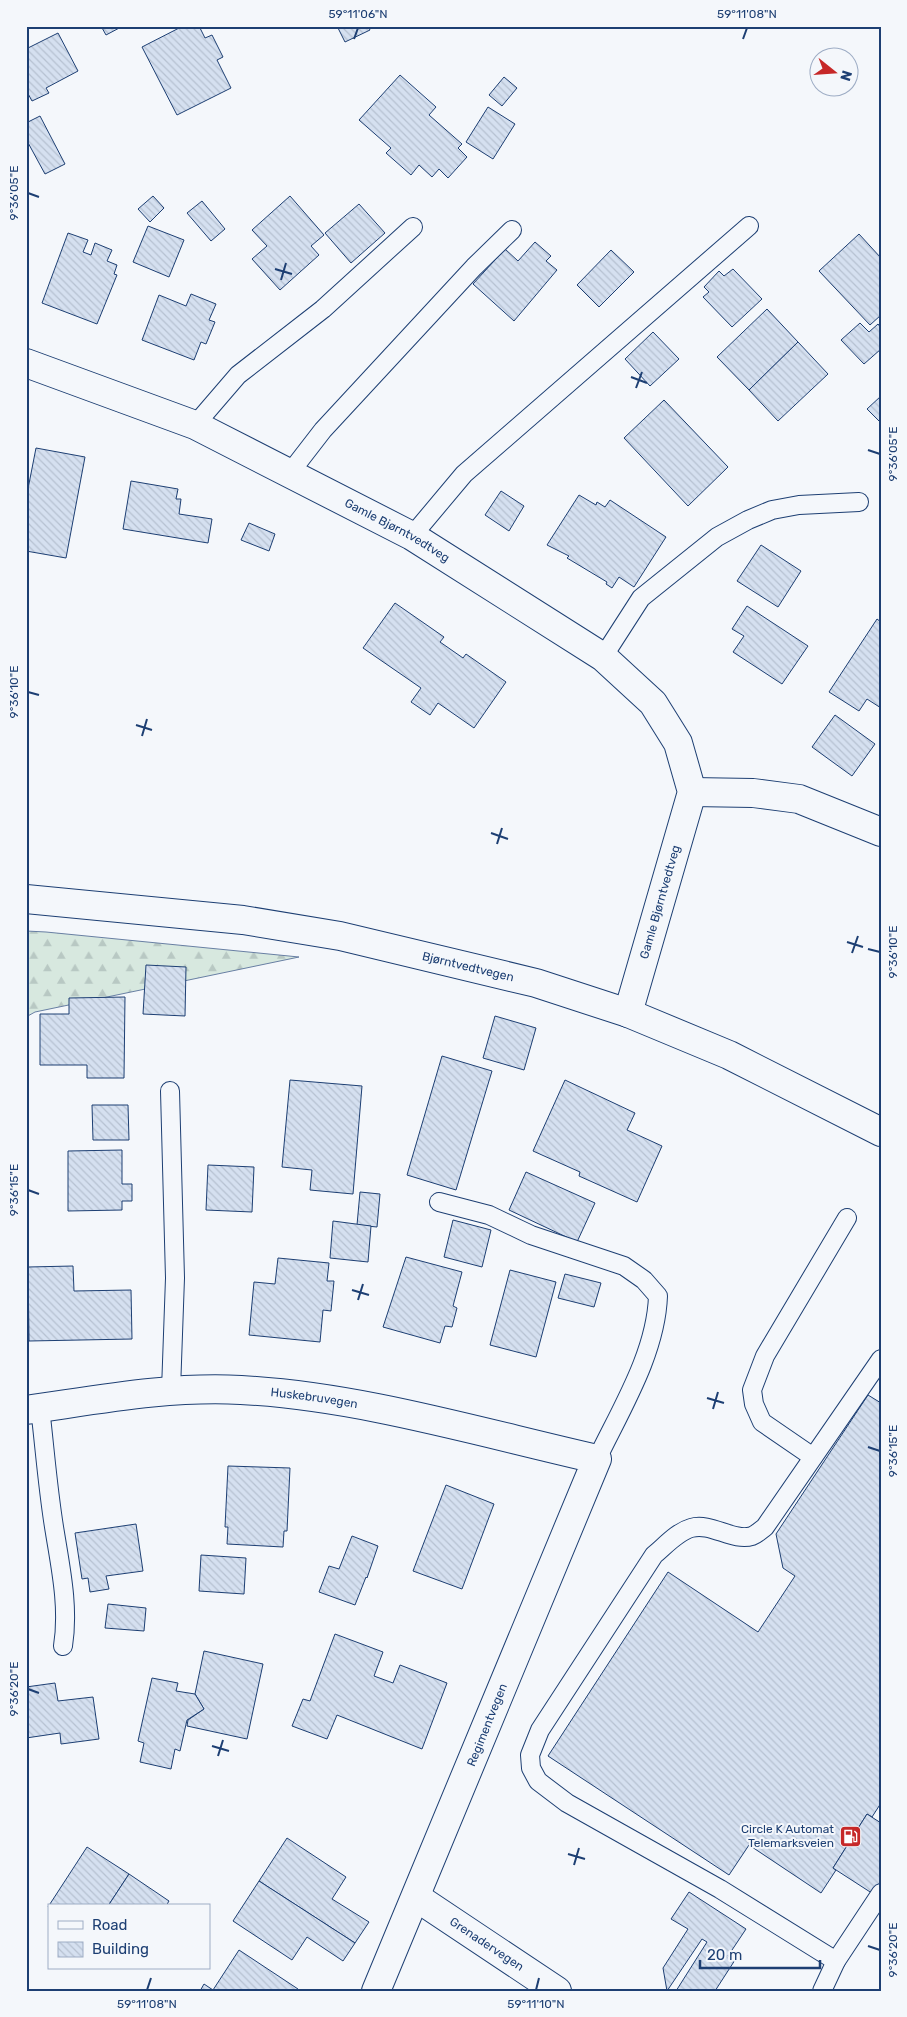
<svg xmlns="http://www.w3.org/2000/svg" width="907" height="2017" viewBox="0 0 907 2017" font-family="Rubik,sans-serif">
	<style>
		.forest { fill: url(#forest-firs); stroke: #687fa3 }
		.building { fill: url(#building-back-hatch); stroke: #1d3f73 }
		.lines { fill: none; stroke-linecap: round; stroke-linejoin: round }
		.lane-casing { stroke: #1d3f73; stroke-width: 20 }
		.street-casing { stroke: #1d3f73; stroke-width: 30 }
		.secondary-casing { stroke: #1d3f73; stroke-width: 30 }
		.lane { stroke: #f4f7fb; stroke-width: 18 }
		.street { stroke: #f4f7fb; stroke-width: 28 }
		.secondary { stroke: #f4f7fb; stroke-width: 28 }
		.ticks { fill: none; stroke: #1d3f73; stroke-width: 2 }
		.labels { text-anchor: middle; stroke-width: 4; stroke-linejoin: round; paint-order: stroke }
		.street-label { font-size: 12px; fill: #1d3f73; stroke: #f4f7fb }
		.poi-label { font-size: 12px; fill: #1d3f73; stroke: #f4f7fb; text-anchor: end }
		.neatline { fill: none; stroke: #1d3f73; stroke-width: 2 }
		.ticks-label { font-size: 12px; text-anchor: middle; fill: #1d3f73 }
	</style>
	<defs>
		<pattern id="forest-firs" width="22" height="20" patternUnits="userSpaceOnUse" patternTransform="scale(1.25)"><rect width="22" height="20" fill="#d7e8df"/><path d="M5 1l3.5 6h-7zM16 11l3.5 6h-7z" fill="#b8c8c3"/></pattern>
		<pattern id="building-back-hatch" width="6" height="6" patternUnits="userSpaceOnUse" patternTransform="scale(1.25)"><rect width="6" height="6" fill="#d5e0f0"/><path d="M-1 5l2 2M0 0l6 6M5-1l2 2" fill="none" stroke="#b6c1d1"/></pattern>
	</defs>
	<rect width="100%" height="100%" fill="#f4f7fb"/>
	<path class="forest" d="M26,931L46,932L299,957L35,1012L26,1017Z"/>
	<g class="building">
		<path d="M101,26H123L106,35Z"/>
		<path d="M183,26H199L205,38L212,35L223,57L217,60L231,88L177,115L142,47Z"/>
		<path d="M337,26H368L370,30L345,42Z"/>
		<path d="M58,33L78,71L46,88L49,93L32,101L26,90V49Z"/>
		<path d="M400,75L436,107L429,115L462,144L458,148L467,157L448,178L439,169L432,177L419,165L411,175L386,153L391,148L359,120Z"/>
		<path d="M504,77L517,88L502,106L489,95Z"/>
		<path d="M488,107L515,124L493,159L466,142Z"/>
		<path d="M40,116L65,164L45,174L26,139V123Z"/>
		<path d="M153,196L164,208L150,222L138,209Z"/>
		<path d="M290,196L324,235L311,246L319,255L280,290L252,259L267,246L252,230Z"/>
		<path d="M202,201L225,229L211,241L187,213Z"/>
		<path d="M359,204L385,233L351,263L325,233Z"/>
		<path d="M148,226L184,240L169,277L133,262Z"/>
		<path d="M68,233L88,240L83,252L91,255L95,243L112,250L107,261L117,265L114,274L117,275L97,324L42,303Z"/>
		<path d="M859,234L881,258V315L870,325L819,271Z"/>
		<path d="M535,242L551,256L546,261L557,270L514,321L473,284L505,249L518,261Z"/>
		<path d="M611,250L634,272L599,307L577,285Z"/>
		<path d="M733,269L762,299L732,327L703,297L709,292L704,287L719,271L724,276Z"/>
		<path d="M191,294L216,304L209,320L215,322L206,344L201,342L194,360L142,340L159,295L186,306Z"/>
		<path d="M767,309L798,342L749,390L717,357Z"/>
		<path d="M860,323L869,332L878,324L881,328V349L864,364L841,340Z"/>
		<path d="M653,332L679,359L650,386L625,359Z"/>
		<path d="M798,342L828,374L778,421L749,390Z"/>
		<path d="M881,396V423L867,409Z"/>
		<path d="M664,400L728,467L688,506L624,438Z"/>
		<path d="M36,448L85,457L66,558L26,551V499Z"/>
		<path d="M131,481L178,489L176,499H181L179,514L212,519L208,543L123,529Z"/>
		<path d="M501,491L524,506L509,531L485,515Z"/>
		<path d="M579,495L596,505L597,502L605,507L610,500L666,537L634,587L619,577L612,588L606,584L607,582L567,558L569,556L547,545Z"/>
		<path d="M249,523L275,534L269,551L241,540Z"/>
		<path d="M761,545L801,571L778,607L737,581Z"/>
		<path d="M395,603L444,637L440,642L463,658L466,654L506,682L474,728L438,703L430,715L411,702L421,688L363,648Z"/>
		<path d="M747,606L808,646L782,684L733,652L744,636L732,629Z"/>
		<path d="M877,619L881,622V708L867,699L859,711L829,692Z"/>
		<path d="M835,715L875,744L852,776L812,747Z"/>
		<path d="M146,965L186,967L185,1016L143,1014Z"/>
		<path d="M125,997L124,1078H87V1065H40V1014H69V998Z"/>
		<path d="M495,1016L536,1028L524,1070L483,1058Z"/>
		<path d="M442,1056L492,1071L456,1190L407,1175Z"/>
		<path d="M290,1080L362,1086L353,1194L310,1190L312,1170L282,1167Z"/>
		<path d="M565,1080L635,1113L627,1130L662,1146L637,1202L579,1176L580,1172L533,1151Z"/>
		<path d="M92,1105H128L129,1140H93Z"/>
		<path d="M122,1150V1184H132V1201H122V1210L68,1211V1151Z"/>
		<path d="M208,1165L254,1167L252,1212L206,1210Z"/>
		<path d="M526,1172L595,1203L577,1242L509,1210Z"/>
		<path d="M360,1192L380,1194L377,1227L357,1225Z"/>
		<path d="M453,1220L491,1230L482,1267L444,1257Z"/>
		<path d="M333,1221L371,1226L368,1262L330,1258Z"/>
		<path d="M406,1257L462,1272L453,1306L457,1308L452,1327L445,1326L440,1343L383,1327Z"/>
		<path d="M278,1258L329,1263L327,1281H334L331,1311L323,1310L320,1342L249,1335L254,1282L275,1284Z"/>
		<path d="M73,1266L74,1291L131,1290L132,1339L29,1341L28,1267Z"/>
		<path d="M510,1270L556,1282L536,1357L490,1345Z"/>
		<path d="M565,1274L601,1283L594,1307L558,1298Z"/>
		<path d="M868,1395L881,1403V1803L872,1817L867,1814L833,1868L836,1870L821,1893L749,1845L729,1875L548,1756L668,1572L758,1632L795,1576L783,1568L776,1534Z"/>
		<path d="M228,1466L290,1468L287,1531H284L283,1547L227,1544L228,1527H225Z"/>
		<path d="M446,1485L494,1504L462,1589L413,1571Z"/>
		<path d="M136,1524L143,1571L106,1576L109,1589L90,1592L88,1578L82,1579L75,1533Z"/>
		<path d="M352,1536L378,1546L367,1578L366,1577L355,1605L319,1592L329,1566L339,1569Z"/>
		<path d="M201,1555L246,1558L244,1594L199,1591Z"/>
		<path d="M108,1604L146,1608L144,1631L105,1628Z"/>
		<path d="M335,1634L383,1652L374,1676L393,1683L400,1665L447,1683L422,1749L337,1715L327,1739L292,1726L303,1699L310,1701Z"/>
		<path d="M204,1651L263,1664L247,1739L187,1726L188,1720L204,1709L195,1694Z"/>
		<path d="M152,1678L178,1683L176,1691L195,1694L204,1709L187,1720L180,1751L175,1749L171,1769L140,1762L144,1743L138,1741Z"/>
		<path d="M55,1683L58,1701L93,1697L99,1739L61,1744L60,1733L26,1738V1687Z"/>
		<path d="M867,1814L881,1823V1899L833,1868Z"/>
		<path d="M287,1838L346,1877L332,1899L369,1922L355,1943L259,1881Z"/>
		<path d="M87,1847L129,1874L108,1906L48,1907Z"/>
		<path d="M129,1874L169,1901L166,1906H108Z"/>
		<path d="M259,1881L355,1943L343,1961L307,1937L292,1960L233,1921Z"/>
		<path d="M689,1892L746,1929L728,1956L735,1960L715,1991H676L707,1942L702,1939L667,1991L663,1968L688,1929L671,1919Z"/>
		<path d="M239,1950L298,1989L297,1991L213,1990Z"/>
		<path d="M204,1984L213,1990V1991H200Z"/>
	</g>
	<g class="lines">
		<defs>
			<g id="lane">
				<path d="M195,425L238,375L323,309L413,227"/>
				<path d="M289,474L323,430L474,267L512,230"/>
				<path d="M412,536L464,474L749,226"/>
				<path d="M603,657L641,598L717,537L748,520L772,510L799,505L859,502"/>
				<path d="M170,1091L175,1278L171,1390"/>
				<path d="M439,1202L489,1215L531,1235L624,1266L644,1280L658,1296C656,1353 621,1409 597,1459"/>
				<path d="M40,1408C45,1450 48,1492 55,1533C61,1570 69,1608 63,1646"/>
				<path d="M813,1457L762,1422L754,1404L752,1390L765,1356L847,1218"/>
				<path d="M836,1961L720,1889L567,1803L538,1781L531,1768L530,1755L540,1730L654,1555C665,1546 677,1532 691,1528C711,1522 733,1542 752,1536C757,1534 761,1530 765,1527L881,1359"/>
				<path d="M822,1991L836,1961L881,1893"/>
			</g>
			<g id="street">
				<path id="s1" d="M26,363L195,425L412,536L603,657L653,703L678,743L692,792L628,1013"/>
				<path d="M692,792L753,793L799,799L881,832"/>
				<path id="s2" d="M26,1410C97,1400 168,1386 241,1390C359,1396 482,1433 597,1459L376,1991"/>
				<path id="s3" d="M416,1897L557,1991"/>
			</g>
			<g id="secondary">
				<path id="s4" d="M26,899L243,920L340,936L536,983L628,1013L729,1055L881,1132"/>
			</g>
		</defs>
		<use href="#lane" class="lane-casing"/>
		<use href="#street" class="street-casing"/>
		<use href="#secondary" class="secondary-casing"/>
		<use href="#lane" class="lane"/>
		<use href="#street" class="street"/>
		<use href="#secondary" class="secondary"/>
	</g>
	<path class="ticks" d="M354,39L358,28M743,39L747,28M28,193L39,197M275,269L292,274M281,280L286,263M631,377L647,383M636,388L642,372M868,450L880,454M28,692L39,695M136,725L152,730M142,736L147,719M491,833L508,839M497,844L502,828M847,942L863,947M868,949L880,952M852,953L858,936M28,1190L39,1194M352,1290L369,1295M358,1300L363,1284M707,1398L724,1403M713,1409L718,1392M868,1447L880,1451M28,1689L39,1693M212,1746L229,1751M218,1756L223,1740M568,1854L585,1859M574,1865L579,1848M868,1946L880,1950M147,1990L151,1978M536,1990L539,1978"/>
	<defs>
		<symbol id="fuel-square" viewBox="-11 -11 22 22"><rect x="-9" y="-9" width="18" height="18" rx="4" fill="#c62828" stroke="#f4f7fb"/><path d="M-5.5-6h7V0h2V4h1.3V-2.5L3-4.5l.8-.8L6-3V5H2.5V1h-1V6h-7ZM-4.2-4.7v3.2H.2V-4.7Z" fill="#fff"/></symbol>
	</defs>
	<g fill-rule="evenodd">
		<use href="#fuel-square" x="838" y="1824" width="25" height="25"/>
	</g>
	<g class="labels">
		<g class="street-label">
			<text dy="4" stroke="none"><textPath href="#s1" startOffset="408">Gamle Bjørntvedtveg</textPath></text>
			<text transform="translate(660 902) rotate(-74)" y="4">Gamle Bjørntvedtveg</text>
			<text dy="4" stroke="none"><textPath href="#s4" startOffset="448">Bjørntvedtvegen</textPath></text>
			<text dy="4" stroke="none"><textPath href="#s2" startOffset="290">Huskebruvegen</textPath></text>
			<text transform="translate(487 1725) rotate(-68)" y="4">Regimentvegen</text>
			<text dy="4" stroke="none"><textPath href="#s3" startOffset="85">Grenadervegen</textPath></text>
		</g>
		<g class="poi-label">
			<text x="834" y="1833">Circle K Automat<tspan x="834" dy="14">Telemarksveien</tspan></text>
		</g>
	</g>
	<rect width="907" height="2017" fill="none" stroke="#f4f7fb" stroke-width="55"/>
	<rect x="48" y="1904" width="162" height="65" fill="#f4f7fb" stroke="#9eadc5"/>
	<rect x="58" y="1921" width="25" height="8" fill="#f4f7fb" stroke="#9eadc5"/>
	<text x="92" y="1930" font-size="15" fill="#1d3f73">Road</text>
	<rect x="58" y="1942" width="25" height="15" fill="url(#building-back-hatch)" stroke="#9eadc5"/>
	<text x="92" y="1954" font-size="15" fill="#1d3f73">Building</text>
	<g transform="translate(834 72) rotate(107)"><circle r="24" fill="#f4f7fb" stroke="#9eadc5"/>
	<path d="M0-4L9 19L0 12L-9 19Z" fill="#c62828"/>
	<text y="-8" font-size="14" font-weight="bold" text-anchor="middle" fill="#1d3f73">N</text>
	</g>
	<path d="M700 1960v8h120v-8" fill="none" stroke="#1d3f73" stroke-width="2.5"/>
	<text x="707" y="1960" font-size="15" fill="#1d3f73" stroke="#f4f7fb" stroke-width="4" paint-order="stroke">20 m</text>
	<rect x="28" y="28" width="852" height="1962" class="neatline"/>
	<g class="ticks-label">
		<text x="358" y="18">59°11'06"N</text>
		<text x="747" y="18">59°11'08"N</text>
		<text transform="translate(14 193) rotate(-90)" y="4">9°36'05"E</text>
		<text transform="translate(893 454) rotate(-90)" y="4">9°36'05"E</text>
		<text transform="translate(14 692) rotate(-90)" y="4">9°36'10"E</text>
		<text transform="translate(893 952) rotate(-90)" y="4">9°36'10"E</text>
		<text transform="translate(14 1190) rotate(-90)" y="4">9°36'15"E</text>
		<text transform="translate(893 1451) rotate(-90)" y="4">9°36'15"E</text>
		<text transform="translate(14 1689) rotate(-90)" y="4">9°36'20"E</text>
		<text transform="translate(893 1950) rotate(-90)" y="4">9°36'20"E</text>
		<text x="147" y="2008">59°11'08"N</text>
		<text x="536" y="2008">59°11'10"N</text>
	</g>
</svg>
